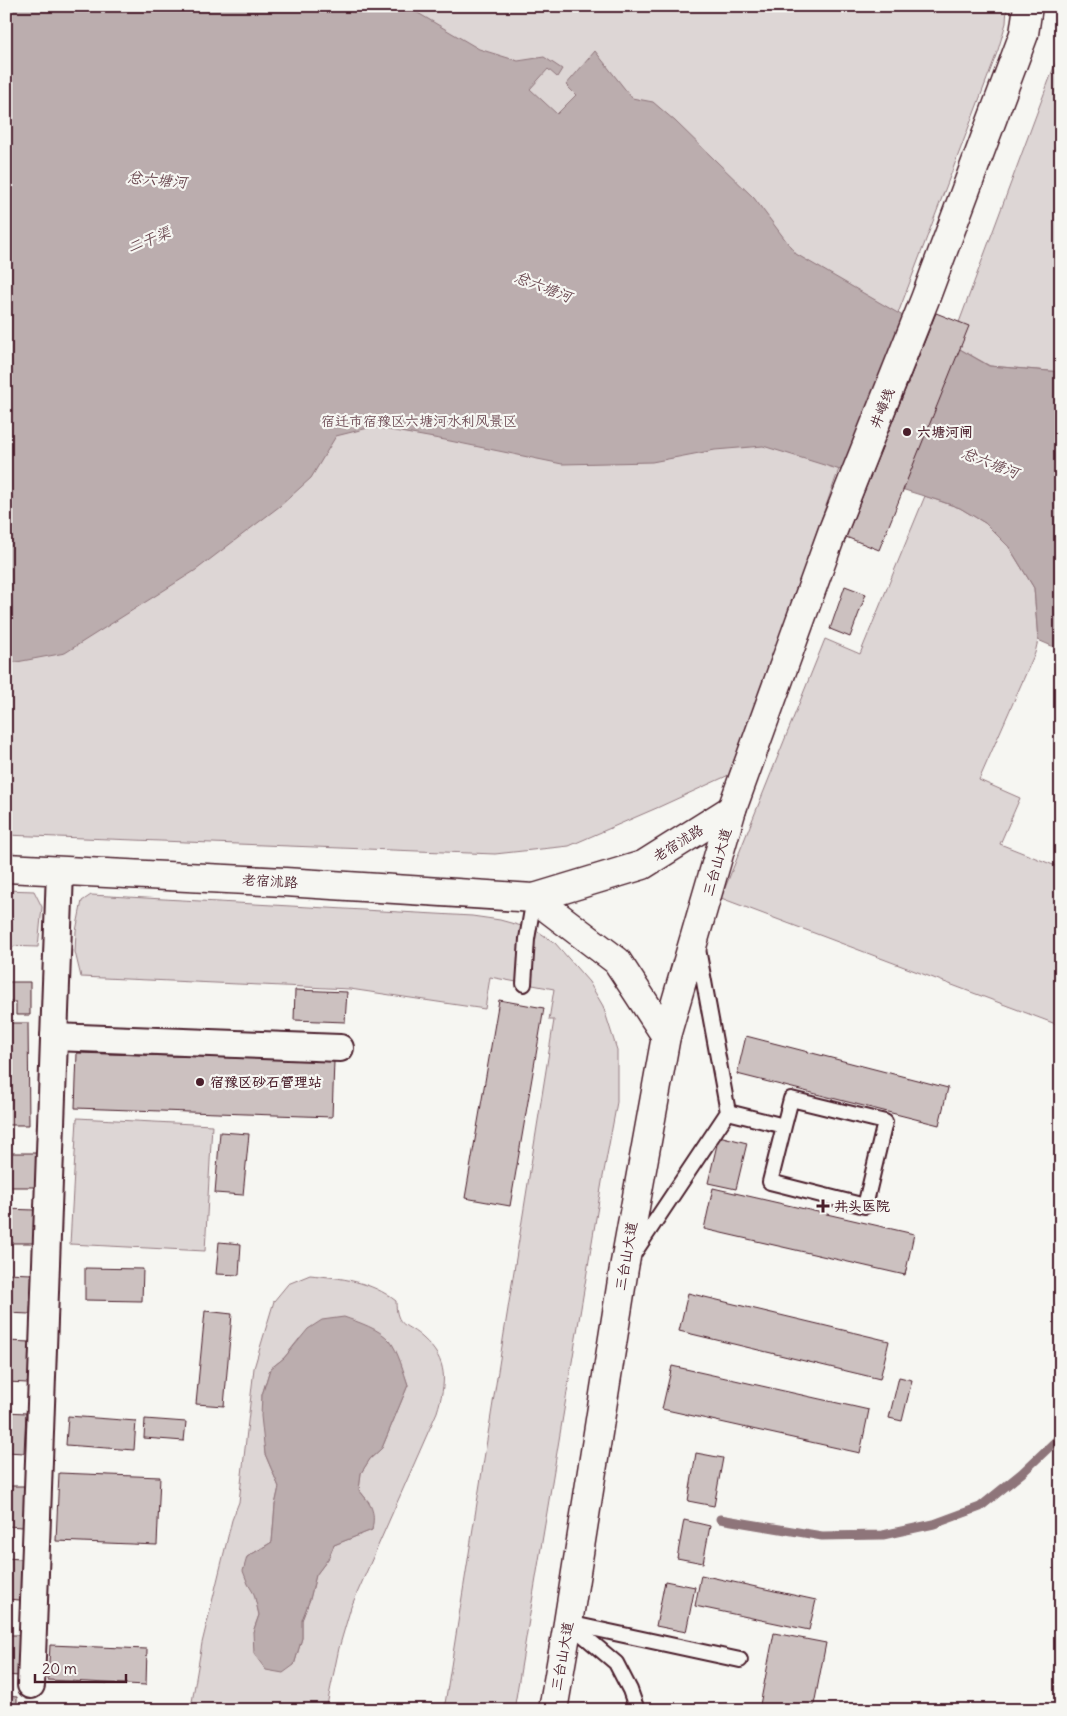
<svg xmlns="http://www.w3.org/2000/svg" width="1067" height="1716" viewBox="0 0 1067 1716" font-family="Delius,'LXGW WenKai TC',sans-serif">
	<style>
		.green { fill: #ddd6d5; stroke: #947a80; fill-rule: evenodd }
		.water { fill: #bbadae; stroke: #8e747a }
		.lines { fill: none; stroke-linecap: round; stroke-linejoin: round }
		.stream { stroke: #8e747a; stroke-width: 9 }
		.building { fill: #ccc1c0; stroke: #4a1f2b }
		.lane-casing { stroke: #4a1f2b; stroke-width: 18 }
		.street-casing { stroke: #4a1f2b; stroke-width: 30 }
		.secondary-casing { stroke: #4a1f2b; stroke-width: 31 }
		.lane { stroke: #f6f6f2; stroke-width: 14 }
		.street { stroke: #f6f6f2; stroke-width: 26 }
		.secondary { stroke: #f6f6f2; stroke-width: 28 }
		.poi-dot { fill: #4a1f2b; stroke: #f6f6f2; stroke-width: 2 }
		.labels { text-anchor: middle; stroke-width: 4.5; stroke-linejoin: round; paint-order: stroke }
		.street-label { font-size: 14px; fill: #4a1f2b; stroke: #f6f6f2 }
		.park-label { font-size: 14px; fill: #6f4d56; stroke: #f6f6f2 }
		.poi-label { font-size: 14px; font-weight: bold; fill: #4a1f2b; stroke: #f6f6f2; text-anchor: start }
		.water-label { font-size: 15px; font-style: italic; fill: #6c4a52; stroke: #f6f6f2 }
	</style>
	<rect width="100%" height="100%" fill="#f6f6f2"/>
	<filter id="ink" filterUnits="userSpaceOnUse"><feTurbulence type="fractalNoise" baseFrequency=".02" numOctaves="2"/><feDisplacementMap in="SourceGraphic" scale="10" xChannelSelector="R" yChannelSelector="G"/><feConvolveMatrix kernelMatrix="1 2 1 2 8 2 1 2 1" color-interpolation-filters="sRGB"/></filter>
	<g filter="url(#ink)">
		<g class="green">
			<path d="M6,6H1007L1006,23L998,50L839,469L731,774L659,807L569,846L495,854L6,835Z"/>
			<path d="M1061,48V372L990,366L951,344Z"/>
			<path d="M925,496L960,508L985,523L1009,547L1034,588L1038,640L1035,653L979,780L1020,798L1000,844L1061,868V1026L721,898L825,639L860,654Z"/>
			<path d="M6,890L34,891L42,907L38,947L6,946Z"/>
			<path d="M91,895L472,916L500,920L536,930L555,943L589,982L603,1006L617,1050V1102L602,1182L514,1710H444L554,1020H549L554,989L490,977L485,1009L350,989L81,977L75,952L76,931L82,901Z"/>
			<path d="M77,1118L212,1125L205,1251L70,1244Z"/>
			<path d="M310,1275C341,1278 371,1281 396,1301C396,1328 407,1323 423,1338C449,1361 446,1383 437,1412L351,1607L339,1648L326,1710H193L192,1702L202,1643L232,1520L239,1502L254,1368L274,1301L288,1284ZM299,1339L390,1341L399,1360L408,1385L382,1448L370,1459L361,1473L359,1490L369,1502L372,1530L334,1545L328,1559L316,1575L310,1599L302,1620V1638L294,1665L253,1632L259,1615L247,1557L272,1542L275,1505L279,1487L265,1454L262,1395L270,1369L284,1358Z"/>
		</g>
		<g class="water">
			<path d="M6,6H406L479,49L518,61L544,57L562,69L557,77L548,69L530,89L557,114L576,95L566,85L595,51L632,98L653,102L675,121L754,198L796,254L989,366L1061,372V650L1038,640L1034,588L1009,547L985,523L960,508L940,501L763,446L715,450L652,462L562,464L445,440L372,427L336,436L311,478L280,506L196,570L65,653L6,664Z"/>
			<path d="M344,1317C358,1322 380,1329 390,1341C398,1351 404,1373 408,1385L382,1448L370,1459L361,1473L359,1490C371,1505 376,1510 372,1530L334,1545L328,1559L316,1575L310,1599L302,1620V1638L294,1665L283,1673L266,1670L254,1654L253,1632L259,1615L254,1594L248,1584L243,1571L247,1557L272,1542L275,1505L279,1487L265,1454L261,1416L262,1395L270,1369L284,1358L308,1329L322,1320Z"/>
		</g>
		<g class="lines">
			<path class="stream" d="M720,1519L822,1536L883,1535L934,1524L980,1507L1022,1473L1061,1436"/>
		</g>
		<g class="building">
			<path d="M936,313L969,326L879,550L846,537Z"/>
			<path d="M845,586L866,594L850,637L830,629Z"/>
			<path d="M6,982H30V1015H16V1002H6Z"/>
			<path d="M295,990L347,992L345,1022L294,1020Z"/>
			<path d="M499,1000L544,1008L510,1206L465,1198Z"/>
			<path d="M6,1011H11V1023H28L29,1125H6Z"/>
			<path d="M746,1036L948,1088L939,1125L737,1074Z"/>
			<path d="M77,1053L334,1061L332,1117L75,1108Z"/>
			<path d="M220,1132L249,1134L243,1195L215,1193Z"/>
			<path d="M719,1136L747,1143L736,1189L708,1183Z"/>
			<rect x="6" y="1153" width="30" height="34"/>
			<path d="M713,1188L914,1234L905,1275L704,1229Z"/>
			<path d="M6,1209L34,1210V1243H6Z"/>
			<path d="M219,1242L241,1244L239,1275L216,1274Z"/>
			<path d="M85,1268L143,1269L142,1301L85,1300Z"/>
			<path d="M6,1273L32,1274L30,1314L6,1313Z"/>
			<path d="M688,1293L889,1341L880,1379L679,1331Z"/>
			<path d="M205,1311L232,1314L224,1406L196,1404Z"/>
			<path d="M6,1341L30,1342L28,1383L6,1382Z"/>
			<path d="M672,1366L869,1410L860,1453L662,1409Z"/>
			<path d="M899,1377L912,1380L902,1421L889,1418Z"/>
			<path d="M6,1412L26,1413L24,1453L6,1452Z"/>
			<path d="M68,1416L136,1421L134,1450L66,1445Z"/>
			<path d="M145,1419L186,1422L184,1441L144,1438Z"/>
			<path d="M696,1453L723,1458L714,1506L688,1501Z"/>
			<path d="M59,1473L160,1477L157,1545L56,1541Z"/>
			<path d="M6,1486H25L23,1527L6,1526Z"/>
			<path d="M684,1520L710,1526L703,1563L677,1558Z"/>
			<path d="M6,1558L22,1559L20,1600L6,1599Z"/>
			<path d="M701,1575L816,1600L809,1630L695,1606Z"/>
			<path d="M665,1581L695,1587L686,1632L656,1626Z"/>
			<path d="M774,1633L826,1643L813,1710H759Z"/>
			<path d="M6,1635H21L19,1676L6,1675Z"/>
			<path d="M50,1645L147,1649L146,1685L48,1680Z"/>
			<path d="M6,1696L17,1697V1710H6Z"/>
		</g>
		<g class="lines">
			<defs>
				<g id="lane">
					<path d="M524,984L527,939L534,898"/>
					<path d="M728,1112L784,1126L770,1182L865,1206L885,1122L791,1099L784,1126"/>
					<path d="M634,1253L728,1112L698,949"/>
					<path d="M568,1623L740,1660"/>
					<path d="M570,1624L616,1663L630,1690L637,1710"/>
				</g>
				<g id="street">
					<path d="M54,1037L340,1048"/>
					<path d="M31,1685L60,871"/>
				</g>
				<g id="secondary">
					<path d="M6,868L285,882L534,898L643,865L732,809"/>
					<path d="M534,898L617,961L666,1036"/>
					<path d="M553,1710L568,1623L624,1268L666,1036L732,809L833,530L925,299L1024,34L1028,6"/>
				</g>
			</defs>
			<use href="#lane" class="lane-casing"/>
			<use href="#street" class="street-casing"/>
			<use href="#secondary" class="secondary-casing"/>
			<use href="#lane" class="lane"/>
			<use href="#street" class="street"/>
			<use href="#secondary" class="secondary"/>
		</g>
	</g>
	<g class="poi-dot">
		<circle cx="907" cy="432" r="5"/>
		<circle cx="200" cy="1082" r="5"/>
		<path d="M820.5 1198.5h5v5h5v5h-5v5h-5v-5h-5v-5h5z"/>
	</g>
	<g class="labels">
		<g class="street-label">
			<text transform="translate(882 408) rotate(-68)" y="5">井嶂线</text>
			<text transform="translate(678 843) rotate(-32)" y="5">老宿沭路</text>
			<text transform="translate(717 862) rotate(-74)" y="5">三台山大道</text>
			<text transform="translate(270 881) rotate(3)" y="5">老宿沭路</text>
			<text transform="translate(626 1256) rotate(-80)" y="5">三台山大道</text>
			<text transform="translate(562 1656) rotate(-80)" y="5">三台山大道</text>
		</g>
		<g class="park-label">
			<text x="419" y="426">宿迁市宿豫区六塘河水利风景区</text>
		</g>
		<g class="poi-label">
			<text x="917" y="437">六塘河闸</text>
			<text x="210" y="1087">宿豫区砂石管理站</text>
			<text x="834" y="1211">井头医院</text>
		</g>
		<g class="water-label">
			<text transform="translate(157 180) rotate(5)" y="5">总六塘河</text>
			<text transform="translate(149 240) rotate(-22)" y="5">二干渠</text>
			<text transform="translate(543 287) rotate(21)" y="5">总六塘河</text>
			<text transform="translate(990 463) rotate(21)" y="5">总六塘河</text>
		</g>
	</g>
	<rect width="1067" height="1716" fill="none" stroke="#f6f6f2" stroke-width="25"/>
	<rect x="12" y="12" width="1042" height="1691" fill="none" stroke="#4a1f2b" stroke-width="2" filter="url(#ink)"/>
	<path d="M35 1674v8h91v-8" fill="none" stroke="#4a1f2b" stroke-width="2.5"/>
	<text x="42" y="1674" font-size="15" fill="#4a1f2b" stroke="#f6f6f2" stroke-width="4" paint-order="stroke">20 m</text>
</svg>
